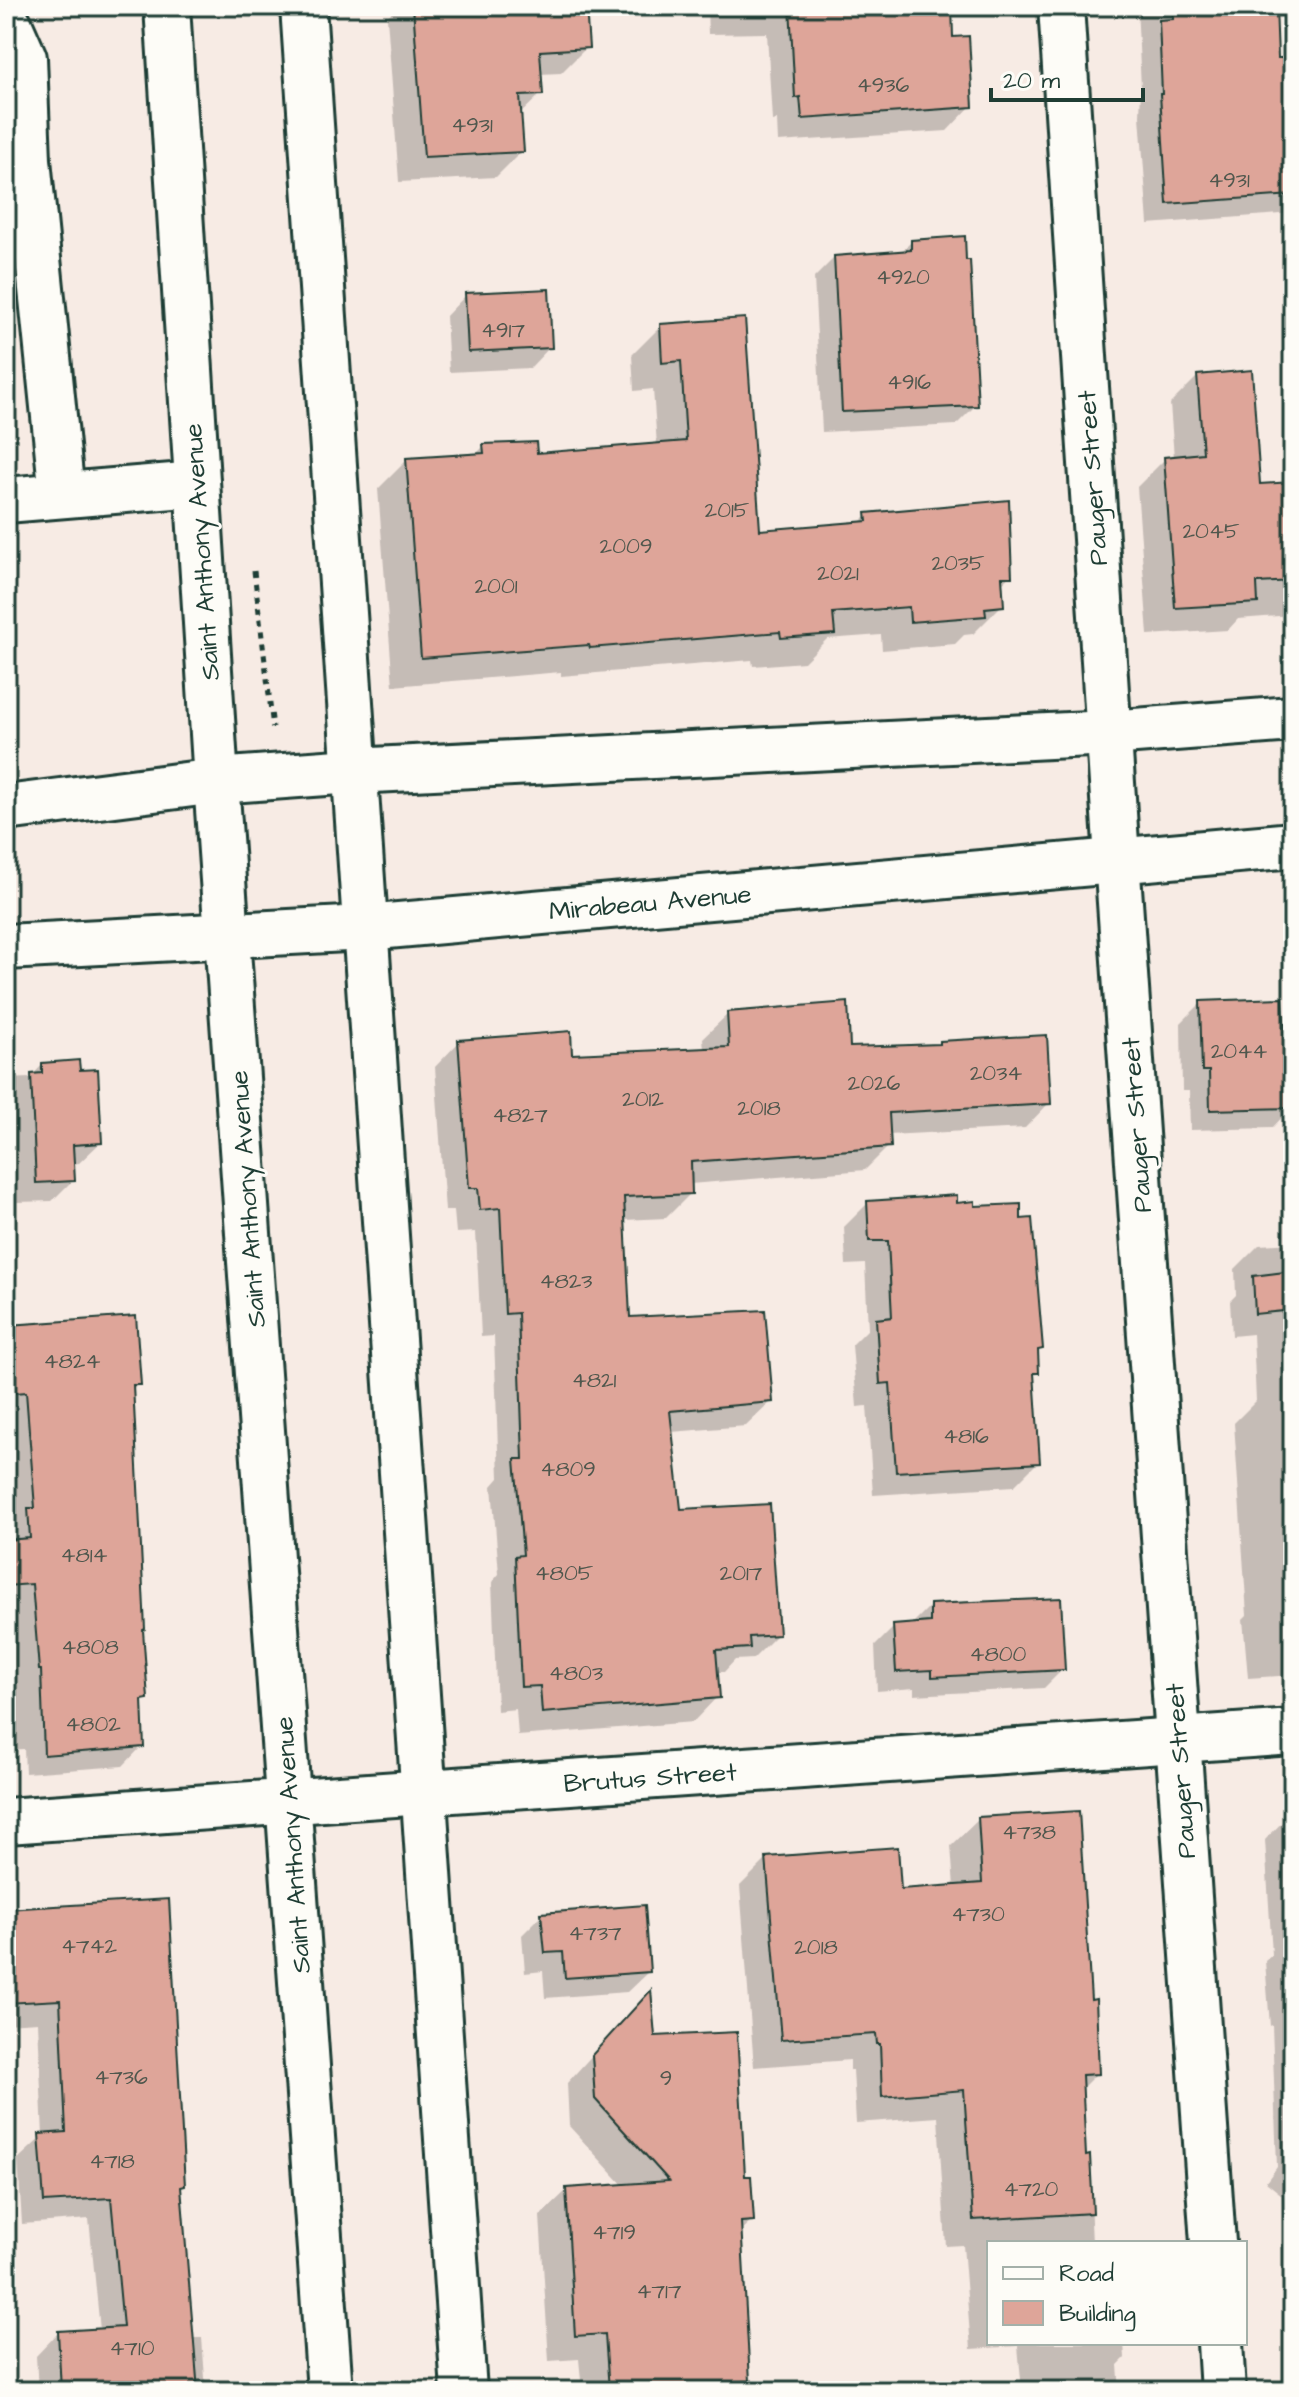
<svg xmlns="http://www.w3.org/2000/svg" width="1299" height="2397" viewBox="0 0 1299 2397" font-family="'Architects Daughter',sans-serif">
	<style>
		.shadow { fill: #0003 }
		.building { fill: #dea599; stroke: #1f3d34; stroke-width: 2 }
		.lines { fill: none; stroke-linecap: round; stroke-linejoin: round }
		.minor-casing { stroke: #1f3d34; stroke-width: 50 }
		.path { stroke: #1f3d34; stroke-width: 5; stroke-dasharray: 6 6; stroke-linecap: butt }
		.minor { stroke: #fdfcf7; stroke-width: 44 }
		.labels { text-anchor: middle; stroke-width: 6; stroke-linejoin: round; paint-order: stroke }
		.number-label { font-size: 22px; fill: #4f574d }
		.street-label { font-size: 26px; fill: #1f3d34; stroke: #fdfcf7 }
	</style>
	<rect width="100%" height="100%" fill="#f7ebe4"/>
	<filter id="ink" filterUnits="userSpaceOnUse"><feTurbulence type="fractalNoise" baseFrequency=".0125" numOctaves="2"/><feDisplacementMap in="SourceGraphic" scale="16" xChannelSelector="R" yChannelSelector="G"/><feConvolveMatrix kernelMatrix="1 2 1 2 8 2 1 2 1" color-interpolation-filters="sRGB"/></filter>
	<g filter="url(#ink)">
		<g class="shadow">
			<path d="M398,6H584L587,47L561,73L539,74L541,94L519,115L522,151L496,177L399,182L387,17Z"/>
			<path d="M707,6H950L952,39L971,106L947,131L778,142L777,120L772,121L767,33L708,34Z"/>
			<path d="M1137,6H1274L1277,60L1293,147V213L1148,224L1140,116L1141,88Z"/>
			<path d="M911,242L976,405L956,425L822,432L814,278L835,257L900,253Z"/>
			<path d="M466,295L550,347L530,368L449,372L446,316Z"/>
			<path d="M743,320L758,532L858,524L867,515L1010,576L1000,585L1002,605L973,634L964,635L955,644L882,650L881,635L827,639L804,662L753,666L752,660L561,676V672L393,686L378,489L407,460L475,455L484,446L535,455L657,446L653,389L634,391L632,355L661,326Z"/>
			<path d="M1198,376L1258,483L1293,481V615L1238,619L1228,630L1148,635L1137,487L1165,459L1174,458L1170,404Z"/>
			<path d="M1201,1003L1284,1063L1292,1107L1272,1128L1190,1130L1189,1091H1182L1181,1023Z"/>
			<path d="M728,1014L848,1049L1049,1103L1025,1128L888,1135L889,1146L865,1170L690,1184V1194L666,1218L624,1220L628,1319L771,1402L746,1426L671,1432L679,1512L777,1635L753,1659L735,1660L724,1672H716L717,1697L693,1722L518,1736L516,1709L497,1711L492,1582L499,1574L492,1486L499,1478L494,1336L481,1337L476,1232L456,1233L454,1211H445L435,1067L459,1042L570,1056L704,1050L703,1038Z"/>
			<path d="M42,1065L100,1143L79,1163L72,1164L73,1180L52,1201L17,1202L15,1170L6,1171V1079L30,1078Z"/>
			<path d="M868,1203L955,1205L1041,1348L1036,1354L1037,1372L1033,1377L1038,1462L1014,1486L873,1495L867,1406L857,1407L852,1345L868,1329L865,1264L846,1265L844,1227Z"/>
			<path d="M1293,1243V1675L1248,1678L1243,1619L1247,1615L1234,1423L1256,1401L1253,1334L1232,1336L1230,1301L1236,1295L1235,1269L1259,1245Z"/>
			<path d="M10,1327L139,1384L131,1391L141,1631L146,1698L140,1705L142,1746L123,1766L25,1773L24,1749L6,1750V1496H14L6,1411V1332Z"/>
			<path d="M930,1606L1063,1669L1044,1688L914,1695V1688L877,1691L875,1646L894,1627L911,1625Z"/>
			<path d="M1289,1815H1293V2214H1284L1282,2195L1266,2182L1277,2167L1272,2025L1270,2026L1265,1961L1272,1955L1265,1840Z"/>
			<path d="M979,1819L1089,2002L1097,2073L1081,2089L1084,2158L1088,2157L1092,2243H989V2343H1124L1125,2358L1118,2365L1120,2391H1022L1018,2346L971,2349L963,2245L946,2246L938,2117L856,2123L853,2070H850V2060L754,2067L740,1886L767,1859L899,1891L954,1887L951,1846Z"/>
			<path d="M6,1911L183,2186L180,2189L193,2338H202L206,2391H38L36,2356L58,2333L100,2330L89,2219L22,2224L18,2159L43,2136L38,2022L6,2024Z"/>
			<path d="M542,1915L648,1972L627,1992L545,1998L543,1971L525,1973L522,1935Z"/>
			<path d="M625,2019L653,2038L743,2178L752,2220L740,2231L750,2391H582L579,2359L549,2361L540,2216L567,2190L624,2186L569,2126L567,2083Z"/>
			<path d="M871,2384V2391H776Z"/>
		</g>
		<g class="building">
			<path d="M413,6H586L589,48L540,51L543,95L520,96L524,152L424,157Z"/>
			<path d="M790,6H952L953,37L969,36L973,107L802,119L800,97L795,98Z"/>
			<path d="M1172,6H1276L1278,58H1289L1293,121V195L1167,204L1160,94H1162L1159,20L1173,19Z"/>
			<path d="M965,236L966,260H970L978,406L842,412L834,256L911,250V240Z"/>
			<path d="M549,289L552,348L468,352L465,293Z"/>
			<path d="M745,318L760,530L867,521L866,513L1009,500L1012,577H1002L1004,606L985,608L986,616L910,622L909,607L833,613L835,634L781,638L780,632L590,648L589,645L421,658L406,458L484,453L483,444L536,442L537,453L686,441L681,361L662,363L660,324Z"/>
			<path d="M1252,370L1260,484L1293,482V581L1257,583L1258,603L1175,608L1164,457L1203,453L1197,375Z"/>
			<path d="M1283,998L1286,1061H1293V1108L1210,1110L1209,1071H1202L1200,1001Z"/>
			<path d="M848,1002L850,1047L940,1044V1041L1047,1035L1051,1104L889,1113L891,1147L691,1162L692,1194L624,1197L630,1317L765,1310L773,1402L670,1411L681,1509L770,1504L779,1635L749,1637L750,1648L716,1650L720,1698L542,1713L540,1686L521,1687L515,1556L523,1555L515,1459H523L518,1313L505,1314L500,1208L480,1210L478,1188H469L458,1040L571,1031L572,1054L729,1047L727,1012Z"/>
			<path d="M79,1060L80,1070L98,1069L102,1143L73,1145L75,1181L36,1183L31,1074L42,1073V1063Z"/>
			<path d="M957,1195V1203L975,1201V1206L1021,1204V1219L1032,1218L1043,1349L1038,1350L1039,1373H1034L1040,1463L896,1472L890,1383L880,1384L876,1319L892,1317L888,1241H869L867,1201Z"/>
			<path d="M1293,1271V1310L1255,1314L1253,1276Z"/>
			<path d="M136,1316L141,1385H133L145,1629L143,1630L148,1699L142,1700L144,1747L44,1755L41,1670H39L32,1584L6,1586V1540L30,1538L28,1508H35L26,1392L15,1393L14,1386H6V1335L10,1334L9,1325Z"/>
			<path d="M1061,1598L1065,1670L932,1677V1670L896,1672L893,1625L930,1622V1604Z"/>
			<path d="M1079,1811L1091,2000L1096,1999L1099,2074L1082,2075L1086,2156L1090,2155L1093,2213L973,2220L964,2090L882,2097L880,2044H877L876,2034L781,2040L766,1857L898,1847L901,1889L982,1883L978,1817Z"/>
			<path d="M169,1899L185,2186L181,2187L198,2391H61L58,2331L123,2327L111,2198L44,2202L39,2134L66,2132L60,2000L6,2003V1909Z"/>
			<path d="M645,1905L650,1972L565,1978L563,1952L545,1953L541,1913Z"/>
			<path d="M651,1990L655,2036L737,2032L745,2176H751L754,2221L741,2222L750,2381L609,2390L605,2334L575,2336L566,2188L669,2181L595,2099L592,2055Z"/>
		</g>
		<g class="lines">
			<defs>
				<g id="minor">
					<path d="M167,6L216,781L330,2391"/>
					<path d="M303,6L464,2391"/>
					<path d="M1061,6L1117,859L1213,2243"/>
					<path d="M6,23L9,24L24,58L28,160L62,495"/>
					<path d="M6,500L197,484"/>
					<path d="M6,808L216,781L353,771L1109,733L1293,719"/>
					<path d="M6,947L365,928L1293,845"/>
					<path d="M6,1821L1293,1732"/>
					<path d="M1220,2343L1223,2391"/>
				</g>
			</defs>
			<use href="#minor" class="minor-casing"/>
			<path class="path" d="M254,571L273,728"/>
			<use href="#minor" class="minor"/>
		</g>
	</g>
	<g class="labels">
		<g class="number-label">
			<text x="883" y="92">4936</text>
			<text x="472" y="132">4931</text>
			<text x="1229" y="187">4931</text>
			<text x="903" y="284">4920</text>
			<text x="503" y="337">4917</text>
			<text x="909" y="389">4916</text>
			<text x="727" y="517">2015</text>
			<text x="1211" y="538">2045</text>
			<text x="626" y="553">2009</text>
			<text x="958" y="570">2035</text>
			<text x="838" y="580">2021</text>
			<text x="496" y="593">2001</text>
			<text x="1239" y="1058">2044</text>
			<text x="996" y="1080">2034</text>
			<text x="874" y="1090">2026</text>
			<text x="643" y="1106">2012</text>
			<text x="759" y="1115">2018</text>
			<text x="520" y="1122">4827</text>
			<text x="566" y="1288">4823</text>
			<text x="72" y="1368">4824</text>
			<text x="594" y="1387">4821</text>
			<text x="966" y="1443">4816</text>
			<text x="568" y="1476">4809</text>
			<text x="84" y="1562">4814</text>
			<text x="564" y="1580">4805</text>
			<text x="741" y="1580">2017</text>
			<text x="90" y="1654">4808</text>
			<text x="998" y="1661">4800</text>
			<text x="576" y="1680">4803</text>
			<text x="93" y="1731">4802</text>
			<text x="1029" y="1839">4738</text>
			<text x="978" y="1921">4730</text>
			<text x="595" y="1940">4737</text>
			<text x="89" y="1953">4742</text>
			<text x="816" y="1954">2018</text>
			<text x="121" y="2084">4736</text>
			<text x="666" y="2085">9</text>
			<text x="112" y="2168">4718</text>
			<text x="1031" y="2196">4720</text>
			<text x="614" y="2239">4719</text>
			<text x="659" y="2298">4717</text>
			<text x="132" y="2355">4710</text>
		</g>
		<g class="street-label">
			<text transform="translate(1092 478) rotate(-94)" y="9">Pauger Street</text>
			<text transform="translate(201 552) rotate(-94)" y="9">Saint Anthony Avenue</text>
			<text transform="translate(650 902) rotate(-5)" y="9">Mirabeau Avenue</text>
			<text transform="translate(1136 1125) rotate(-94)" y="9">Pauger Street</text>
			<text transform="translate(247 1199) rotate(-94)" y="9">Saint Anthony Avenue</text>
			<text transform="translate(1180 1771) rotate(-94)" y="9">Pauger Street</text>
			<text transform="translate(650 1777) rotate(-4)" y="9">Brutus Street</text>
			<text transform="translate(292 1845) rotate(-94)" y="9">Saint Anthony Avenue</text>
		</g>
	</g>
	<rect width="1299" height="2397" fill="none" stroke="#fdfcf7" stroke-width="32"/>
	<rect x="16" y="16" width="1267" height="2365" fill="none" stroke="#1f3d34" stroke-width="3" filter="url(#ink)"/>
	<rect x="987" y="2241" width="260" height="104" fill="#fdfcf7" stroke="#a4b0a9" stroke-width="2"/>
	<rect x="1003" y="2267" width="40" height="12" fill="#fdfcf7" stroke="#a4b0a9" stroke-width="2"/>
	<text x="1059" y="2281" font-size="24" fill="#1f3d34">Road</text>
	<rect x="1003" y="2301" width="40" height="24" fill="#dea599" stroke="#a4b0a9" stroke-width="2"/>
	<text x="1059" y="2321" font-size="24" fill="#1f3d34">Building</text>
	<path d="M991 88v12h152v-12" fill="none" stroke="#1f3d34" stroke-width="4"/>
	<text x="1003" y="88" font-size="24" fill="#1f3d34" stroke="#fdfcf7" stroke-width="6" paint-order="stroke">20 m</text>
</svg>
